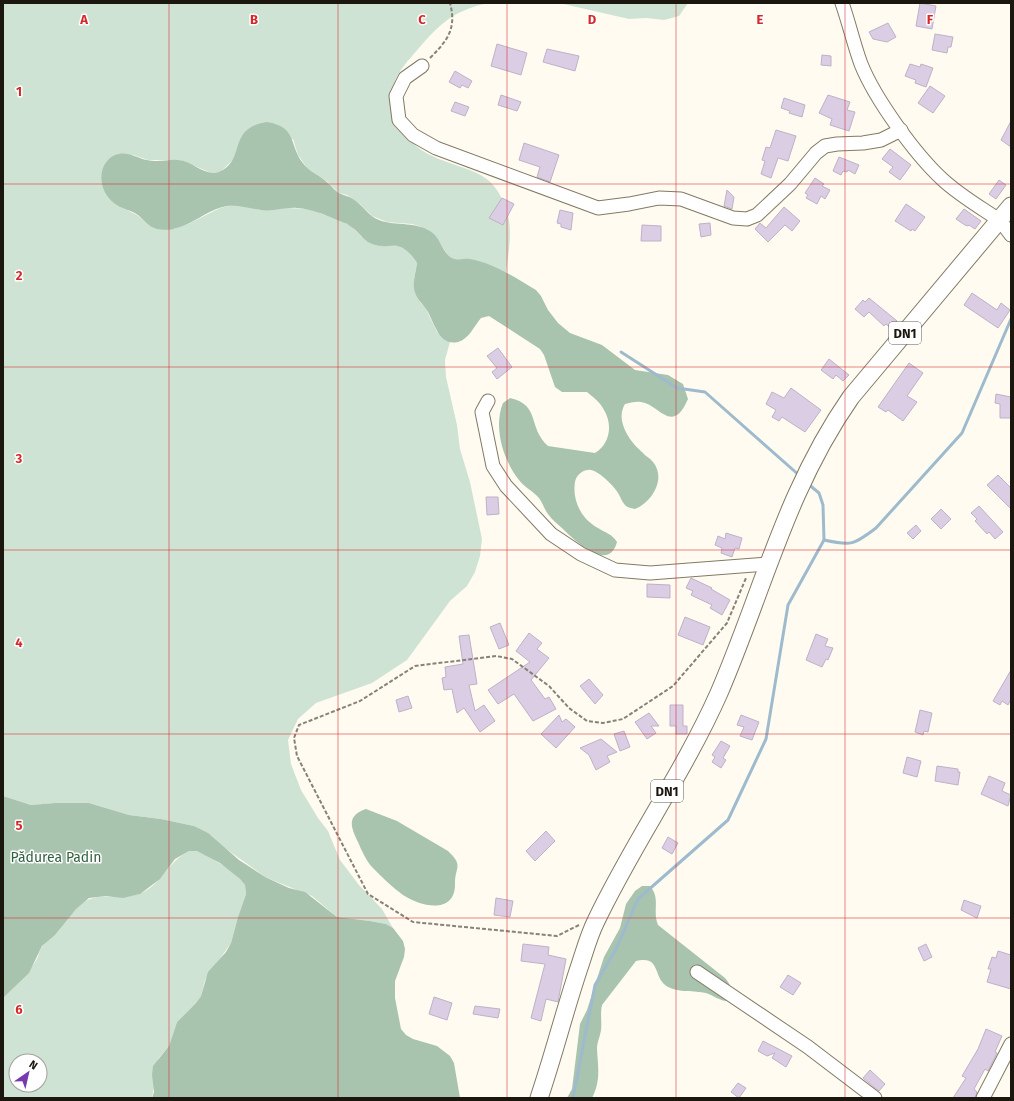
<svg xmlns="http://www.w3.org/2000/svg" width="1014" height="1101" viewBox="0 0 1014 1101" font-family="'Fira Sans',sans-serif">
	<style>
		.green { fill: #cfe3d4; fill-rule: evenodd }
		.forest { fill: #a8c3ae }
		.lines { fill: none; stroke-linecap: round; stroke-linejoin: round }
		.stream { stroke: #9ebbce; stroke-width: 3 }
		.building { fill: #dbcde4; stroke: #bfb1c7 }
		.minor-casing { stroke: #837a64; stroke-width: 15 }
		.major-casing { stroke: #837a64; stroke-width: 19 }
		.path { stroke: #868278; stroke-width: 2; stroke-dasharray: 4 2; stroke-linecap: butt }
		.minor { stroke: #fff; stroke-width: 13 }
		.major { stroke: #fff; stroke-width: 17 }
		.grid { fill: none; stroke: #d62828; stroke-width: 1; stroke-opacity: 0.55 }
		.labels { text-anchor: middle; stroke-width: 3; stroke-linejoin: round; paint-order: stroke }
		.shield { fill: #fff; stroke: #5f5d56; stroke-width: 1 }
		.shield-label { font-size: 13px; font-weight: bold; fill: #1b170e }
		.park-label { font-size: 14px; fill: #336041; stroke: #fff }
		.grid-label { font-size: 13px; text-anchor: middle; font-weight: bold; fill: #d62828; stroke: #fff; stroke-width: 3; stroke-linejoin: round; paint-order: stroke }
	</style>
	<rect width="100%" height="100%" fill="#fffbf1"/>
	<g class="green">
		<path d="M3,3H489C450,11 438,26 413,55C405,64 391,80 393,94C394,100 397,106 399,111C401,119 403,130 408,137C428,166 477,163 494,186C516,215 510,241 506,273L470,259H453L447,254L434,234L419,226L412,224L387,222L372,216L360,204L347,195L339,193L328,182L307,168L298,155L293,139L236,154L232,161L219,173H211L181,160H148L133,155L121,207L137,215L150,225L174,229L190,223L220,208L228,206H245L261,210L286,208L310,209L350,225L362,237L385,246H401L408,251L417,263L414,279L420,302L426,309L437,332L450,342L445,360L446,377L457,425L460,449L470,482L482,539L480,556L475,572L467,586L450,601L407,660L372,683L316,703L298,719L288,740L291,764L301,790L318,818L328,831L340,860L359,885L382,909L393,928L386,924L370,921L337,917L312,896L267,878L194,826L161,819L129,815L89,803H55L31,805L3,796Z"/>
		<path d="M559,3H688L679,16L664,20L646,18L629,19Z"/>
		<path d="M189,851H197L205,854L227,868L240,879L245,885L246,894L238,917L231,943L205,980L201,996L196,1003L177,1022L169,1046L158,1059L152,1098H3V998C13,988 30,971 37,959C39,955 39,951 42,947C46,941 54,937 59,930C66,921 72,912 80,905C97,890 118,901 139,894C161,886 167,862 189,851ZM16,1061H40V1085H16Z"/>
	</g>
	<g class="forest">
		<path d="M267,122C297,127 289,144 302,162C309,172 320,175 328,183C332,186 335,191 339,193C344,196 349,196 353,199C363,205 368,216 379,220C397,227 417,220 434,234C441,241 443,253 452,258C457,261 465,258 470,259C493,263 516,278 536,290L541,296L548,310L558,323L570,333L602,345L635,370L668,375L683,384L688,399C672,436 659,404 641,402C636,401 630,403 625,404C615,420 629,441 642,452C645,456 650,458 653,462C667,479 651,503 635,509C632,508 629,508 626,506C622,502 621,498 618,493C614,486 596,468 588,470C582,470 576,476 575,482C572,500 581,519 598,528C606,533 612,534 617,542C609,573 575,541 563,529C558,524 552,520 548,514C544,509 543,503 539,498C533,491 524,487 519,480C503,460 493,427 503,403L510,398C541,405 527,427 548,446L595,453C610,444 613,425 604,410C601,403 593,397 587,392H562L555,387L544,355L540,349L489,316L481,318C474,326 469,339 458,342C438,347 434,320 426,309C421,302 415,297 414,288C413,280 416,271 417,263C397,233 391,254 368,242C361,237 357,230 350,226C347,223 341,222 337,220C323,214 312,209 297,208C285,207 272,212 261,210C246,208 234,203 219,208C199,215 181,234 157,229C149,227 144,220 138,215C131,210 121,209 114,203C98,191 96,164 115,155C126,150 137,158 147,160C164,164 174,155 191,164C198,168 211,176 219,172C247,160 226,128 267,122Z"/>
		<path d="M3,796L31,805L55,803H89L129,815L161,819L194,826L208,833L239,860L267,878L289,888L305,892L337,917L370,921L386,924L393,928L403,941L405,949L404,957L395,981V998L401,1029L406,1035L413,1039L437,1046L450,1056L454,1063L460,1098H152L154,1092L152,1075L153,1066L169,1046L177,1022L196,1003L201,996L208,972L226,952L231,943L238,917L246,894L245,885L240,879L220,863L197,851H189L175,859L160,879L140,894L123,898L106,896L89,898L76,909L55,935L42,946L29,973L3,998Z"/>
		<path d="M366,809L397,821L448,851C464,866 455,867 455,883C456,915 421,907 403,895C392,887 382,877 373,868C366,861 362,851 358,842C351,827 346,816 366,809Z"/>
		<path d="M642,886H650C661,899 652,910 658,925L725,978C731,985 735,993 726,1001C718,1000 713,995 706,993C694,990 679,993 668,987C652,978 662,955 636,961L602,1005C600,1014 602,1022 601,1030C600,1037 597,1042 597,1049C598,1067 601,1081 592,1098H567L572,1089L580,1024L587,1010L604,957L620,928L626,904L635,891Z"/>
	</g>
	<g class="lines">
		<g class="stream">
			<path d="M621,352L677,388L705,392L800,476"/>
			<path d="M824,540C851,546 854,545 876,528L962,433L1011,319"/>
			<path d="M573,1098L595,985L616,949L638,899L728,820L766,739L788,605L824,540L823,505L819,493L807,483"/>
		</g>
	</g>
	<g class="building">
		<path d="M920,3L936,6L932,29L916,26Z"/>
		<path d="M888,23L896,37L887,42L873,39L869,32Z"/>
		<path d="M935,34L953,37L951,47H948L947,53L932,50Z"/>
		<path d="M497,44L527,53L521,75L491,66Z"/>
		<path d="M547,49L579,56L575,71L543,62Z"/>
		<path d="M822,55L831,56V66L821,65Z"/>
		<path d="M910,64L920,67L921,64L933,68L926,87L915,83L916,80L905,76Z"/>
		<path d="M455,71L472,81L468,88L462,85L460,88L449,82Z"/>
		<path d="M930,86L945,96L933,113L918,103Z"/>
		<path d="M501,95L521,102L517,111L498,105Z"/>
		<path d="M828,95L850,102L847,110L855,112L849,131L830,125L832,119L819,113Z"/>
		<path d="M784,98L805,105L802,117L789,113L790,111L781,108Z"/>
		<path d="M455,102L469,107L465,116L451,111Z"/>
		<path d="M1011,121V147L1001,140Z"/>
		<path d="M776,130L796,136L788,161L778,158L771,178L761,174L765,161L762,160L766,147L770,148Z"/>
		<path d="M524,143L559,155L550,182L537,177L540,167L519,160Z"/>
		<path d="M890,149L911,165L900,180L889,172L893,167L882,159Z"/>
		<path d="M839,157L859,165L855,174L848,170L847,172L843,171L841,175L833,171Z"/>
		<path d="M815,178L824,184L822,186L830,190L825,199L821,196L817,204L806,198L808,195L805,193Z"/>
		<path d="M999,180L1006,185L996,199L989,194Z"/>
		<path d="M727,190L734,197L732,209L724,206Z"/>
		<path d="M502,198L514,204L503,225L489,218Z"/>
		<path d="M906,204L925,217L915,231L912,229L911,231L895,221Z"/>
		<path d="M784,207L800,221L792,231L785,225L768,242L755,229L760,223L766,228Z"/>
		<path d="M964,209L981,221L975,229L969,225L968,226L965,225L956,219Z"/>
		<path d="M560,210L573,213L571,230L561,227V224L557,223Z"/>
		<path d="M710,223L711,235L701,237L699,224Z"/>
		<path d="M642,225L661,226V241H641Z"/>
		<path d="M972,293L997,310L1001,303L1010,310L998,328L964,305Z"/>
		<path d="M869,298L897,321L891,328L886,324L884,326L869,312L864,317L855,309L863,300L865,302Z"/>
		<path d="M498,348L512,367L497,379L492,372L497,368L487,356Z"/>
		<path d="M829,359L849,375L843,381L836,375L833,379L821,370Z"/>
		<path d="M909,363L923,373L907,396L917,402L903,421L888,410L886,412L878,407Z"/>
		<path d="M791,388L821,410L805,432L782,417L779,421L772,417L776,410L766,404L772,392L784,398Z"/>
		<path d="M996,394L1011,397V418H1000V404L995,403Z"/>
		<path d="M998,475L1011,488V509L987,485Z"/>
		<path d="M486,497H498L499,514L487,515Z"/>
		<path d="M979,506L1003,532L995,539L989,532L987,534L975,521L977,519L971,513Z"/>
		<path d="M941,509L951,519L941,529L931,519Z"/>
		<path d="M916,525L921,531L913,539L907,533Z"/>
		<path d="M726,533L742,538L739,549L735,548L732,557L721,553L722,548L715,545L718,536L725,539Z"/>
		<path d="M691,578L712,588L711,589L730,600L722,615L710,608L712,605L691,595L693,591L686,588Z"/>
		<path d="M647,584L670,585V598L647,597Z"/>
		<path d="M685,617L710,627L703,645L678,635Z"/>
		<path d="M500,623L509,645L499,649L490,627Z"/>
		<path d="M529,633L542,643L537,649L549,658L531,680L545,699L549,697L556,709L533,721L514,694L498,704L488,690L530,662L516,651Z"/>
		<path d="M816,634L828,639L825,646L833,648L828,660L826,659L822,667L806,660Z"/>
		<path d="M469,635L477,684L469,685L475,711L484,705L495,721L480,732L464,708L457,713L452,689L444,690L442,678L446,677L445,667L463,664L459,636Z"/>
		<path d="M1011,670V699L1008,705L1002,701L1000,705L993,701Z"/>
		<path d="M589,679L603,695L595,704L580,686Z"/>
		<path d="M408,696L412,708L399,712L396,700Z"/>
		<path d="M670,705H683V726H687V734H676V726H670Z"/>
		<path d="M920,710L932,713L928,732L924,731L923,735L915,732Z"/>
		<path d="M649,713L659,726H651L656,733L647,739L635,722Z"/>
		<path d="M559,715L562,722L566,719L575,727L556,748L541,734Z"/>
		<path d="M741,715L759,722L752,740L740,736L744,727L737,725Z"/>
		<path d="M624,731L630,747L620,751L614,734Z"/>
		<path d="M601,739L617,752L607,756L610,762L596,770L589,755L580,748Z"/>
		<path d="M721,741L730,746L723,758L726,760L721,768L712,762L715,757L712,755Z"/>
		<path d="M907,757L921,761L917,777L903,773Z"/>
		<path d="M937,766L958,769V772H960L958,785L935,781Z"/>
		<path d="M989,776L1005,783L1002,791L1011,795L1008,806L981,794Z"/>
		<path d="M546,831L555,841L535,861L526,851Z"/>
		<path d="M668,837L678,843L672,854L662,848Z"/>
		<path d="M496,898L513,901L510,917L494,915Z"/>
		<path d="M964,900L981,906L977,918L961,910Z"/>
		<path d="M523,944L549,947L548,955L566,959L558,1002L546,999L541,1021L531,1018L545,964L521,961Z"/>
		<path d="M926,944L932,957L924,961L918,948Z"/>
		<path d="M998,951L1011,955V989L987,982L991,969H988L992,957L996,958Z"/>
		<path d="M788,975L801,983L793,995L780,987Z"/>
		<path d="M434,997L452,1003L447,1020L429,1014Z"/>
		<path d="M475,1006L500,1009L498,1018L473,1014Z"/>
		<path d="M986,1029L1002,1036L995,1052L997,1053L988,1071L985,1069L974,1089L977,1092L975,1098H953L966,1078L962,1076L978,1049Z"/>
		<path d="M763,1041L792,1056L786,1067L772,1058L775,1053L767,1056L758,1051Z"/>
		<path d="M870,1070L885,1084L879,1091L863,1078Z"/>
		<path d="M738,1083L746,1088L739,1098L731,1092Z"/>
	</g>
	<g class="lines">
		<defs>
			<g id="minor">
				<path d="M842,3C849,23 854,45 861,64C875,99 915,154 942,179C959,195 980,207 999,220"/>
				<path d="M422,66L405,78L396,96L399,120L413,135L436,148L598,208L629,204L659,198L681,199L733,218L747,219L757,215L790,184L816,153L825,146L837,144L863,143L881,140L901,130"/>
				<path d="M1005,227L1011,235"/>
				<path d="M488,401L482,412L493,466L506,486L551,534L581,554L615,570L650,573L768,564"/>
				<path d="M697,972L808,1047L875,1098"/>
				<path d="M983,1098L1011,1044"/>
			</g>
			<path id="major" d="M539,1098C554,1054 565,1009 580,965C585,950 589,935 596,921C633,843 684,772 719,693C763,591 786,490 851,397L1011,206"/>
		</defs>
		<use href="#minor" class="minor-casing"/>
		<use href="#major" class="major-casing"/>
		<g class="path">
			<path d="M430,58C447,41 457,29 450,3"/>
			<path d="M579,925L557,936L413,922L368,894L297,756L294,738L299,725L360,701L415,666L496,656L512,659L549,686L569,708L587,721L603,723L623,719L673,686L727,623L746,578"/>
		</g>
		<use href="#minor" class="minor"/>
		<use href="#major" class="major"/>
	</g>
	<path class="grid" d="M169,3V1098M338,3V1098M507,3V1098M676,3V1098M845,3V1098M3,184H1011M3,367H1011M3,550H1011M3,734H1011M3,918H1011"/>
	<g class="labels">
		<g class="shield">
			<rect x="889" y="322" width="32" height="22" rx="3"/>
			<rect x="651" y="780" width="32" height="22" rx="3"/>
		</g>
		<g class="shield-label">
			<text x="905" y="338">DN1</text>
			<text x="667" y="796">DN1</text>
		</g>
		<g class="park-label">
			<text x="56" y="862">Pădurea Padin</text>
		</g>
	</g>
	<g class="grid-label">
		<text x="84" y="24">A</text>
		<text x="254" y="24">B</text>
		<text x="422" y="24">C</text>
		<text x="592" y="24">D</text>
		<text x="760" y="24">E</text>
		<text x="930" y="24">F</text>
		<text x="19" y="96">1</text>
		<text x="19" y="280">2</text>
		<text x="19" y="463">3</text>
		<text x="19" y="647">4</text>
		<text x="19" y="830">5</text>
		<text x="19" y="1014">6</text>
	</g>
	<rect width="1014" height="1101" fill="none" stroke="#1b170e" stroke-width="8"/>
	<g transform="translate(28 1073) rotate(34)"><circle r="19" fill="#ffffff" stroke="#a4a29f"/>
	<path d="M0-3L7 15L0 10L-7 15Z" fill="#7639ae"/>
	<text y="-6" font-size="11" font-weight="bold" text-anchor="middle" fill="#1b170e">N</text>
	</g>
</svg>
